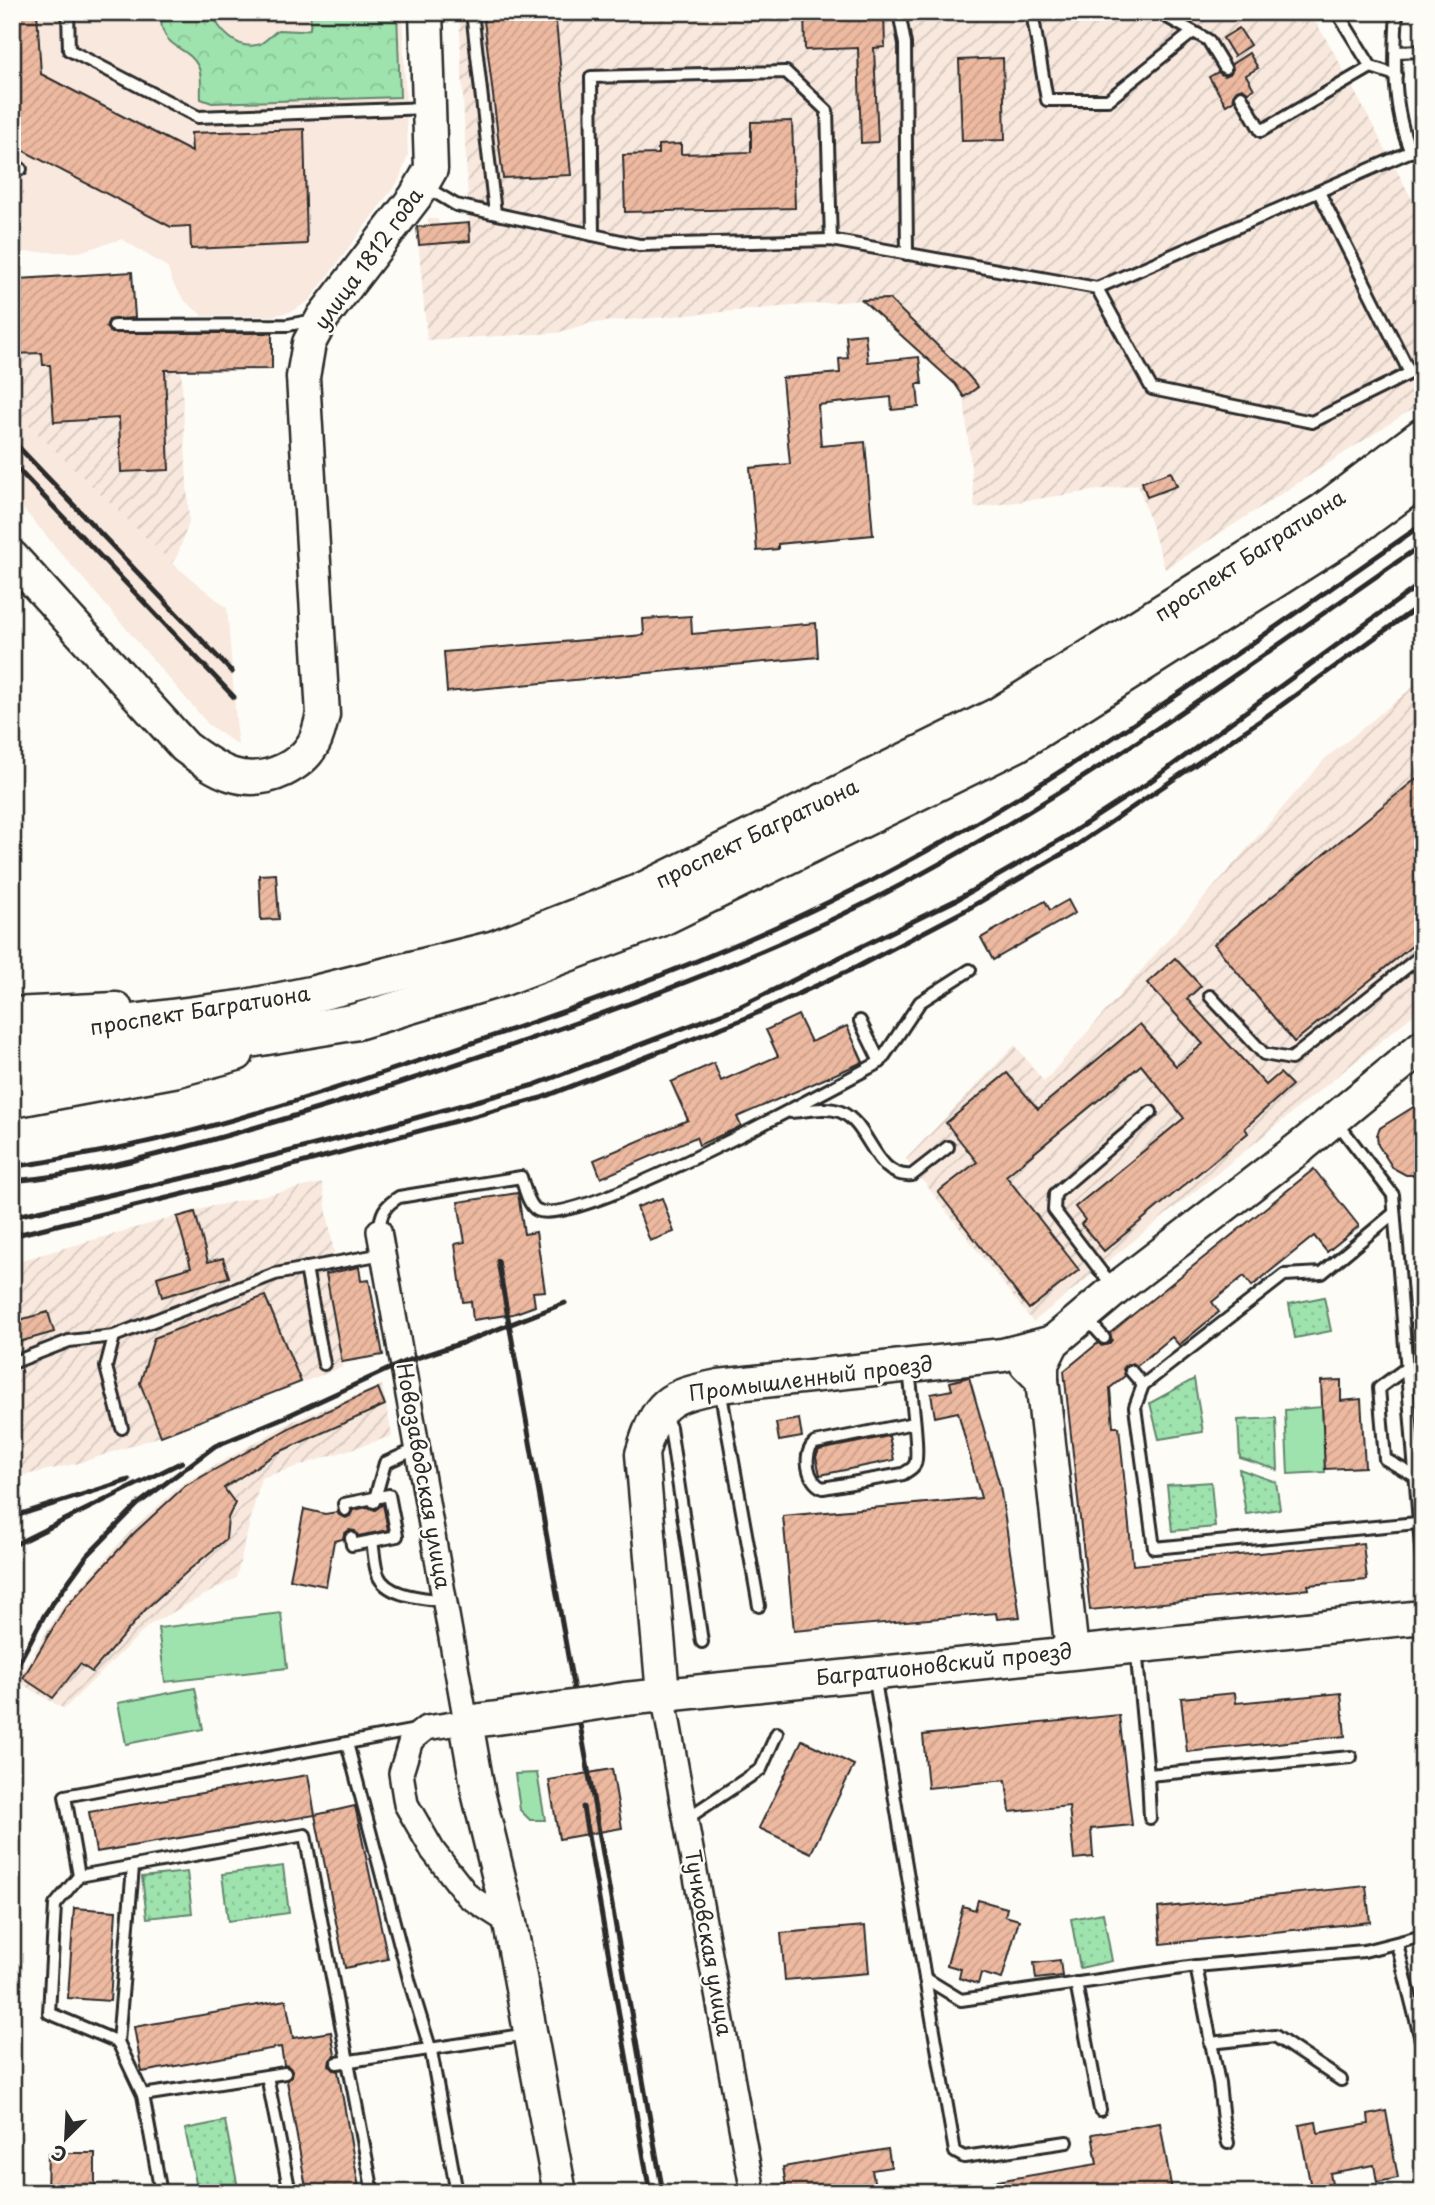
<svg xmlns="http://www.w3.org/2000/svg" width="1435" height="2205" viewBox="0 0 1435 2205" font-family="'Playpen Sans',sans-serif">
	<style>
		.built { fill: #f8e8dd }
		.industrial { fill: url(#industrial-furrows) }
		.grass { fill: #9ee2ae; stroke: #64866c; stroke-width: 2 }
		.forest { fill: url(#forest-crowns); stroke: #64866c; stroke-width: 2 }
		.park { fill: url(#park-dots); stroke: #64866c; stroke-width: 2 }
		.building { fill: url(#building-hatch); stroke: #2b2b2b; stroke-width: 2 }
		.lines { fill: none; stroke-linecap: round; stroke-linejoin: round }
		.lane-casing { stroke: #2b2b2b; stroke-width: 16 }
		.street-casing { stroke: #2b2b2b; stroke-width: 28 }
		.secondary-casing { stroke: #2b2b2b; stroke-width: 37 }
		.primary-casing { stroke: #2b2b2b; stroke-width: 40 }
		.lane { stroke: #fdfcf7; stroke-width: 10 }
		.street { stroke: #fdfcf7; stroke-width: 23 }
		.secondary { stroke: #fdfcf7; stroke-width: 32 }
		.primary { stroke: #fdfcf7; stroke-width: 35 }
		.rail { stroke: #2b2b2b; stroke-width: 5 }
		.secondary-bridge-casing { stroke: #2b2b2b; stroke-width: 37; stroke-linecap: butt }
		.secondary-bridge { stroke: #fdfcf7; stroke-width: 32 }
		.labels { text-anchor: middle; stroke-width: 5; stroke-linejoin: round; paint-order: stroke }
		.street-label { font-size: 21px; fill: #2b2b2b; stroke: #fdfcf7 }
	</style>
	<defs>
		<pattern id="industrial-furrows" width="10" height="10" patternUnits="userSpaceOnUse" patternTransform="scale(1.75)"><rect width="10" height="10" fill="#f8e8dd"/><path d="M-1 1l2-2M0 10L10 0M9 11l2-2" fill="none" stroke="#d5c7be"/></pattern>
		<pattern id="forest-crowns" width="20" height="18" patternUnits="userSpaceOnUse" patternTransform="scale(1.75)"><rect width="20" height="18" fill="#9ee2ae"/><path d="M2 6a3 3 0 1 1 6 0M12 15a3 3 0 1 1 6 0" fill="none" stroke="#88c296"/></pattern>
		<pattern id="park-dots" width="8" height="8" patternUnits="userSpaceOnUse" patternTransform="scale(1.75)"><rect width="8" height="8" fill="#9ee2ae"/><path d="M2 2h.1M6 6h.1" fill="none" stroke="#88c296" stroke-width="1.8" stroke-linecap="round"/></pattern>
		<pattern id="building-hatch" width="6" height="6" patternUnits="userSpaceOnUse" patternTransform="scale(1.75)"><rect width="6" height="6" fill="#edb9a0"/><path d="M-1 1l2-2M0 6l6-6M5 7l2-2" fill="none" stroke="#cb9f8a"/></pattern>
	</defs>
	<rect width="100%" height="100%" fill="#fdfcf7"/>
	<filter id="ink" filterUnits="userSpaceOnUse"><feTurbulence type="fractalNoise" baseFrequency=".0143" numOctaves="2"/><feDisplacementMap in="SourceGraphic" scale="14" xChannelSelector="R" yChannelSelector="G"/><feConvolveMatrix kernelMatrix="1 2 1 2 8 2 1 2 1" color-interpolation-filters="sRGB"/></filter>
	<g filter="url(#ink)">
		<g class="built">
			<path d="M12,12H402L408,155L399,180L310,300L293,311L272,316H203L185,301L174,285L167,267L122,239L79,252H12Z"/>
			<path d="M12,409L172,563L227,608L238,745L209,725L12,496Z"/>
		</g>
		<g class="industrial">
			<path d="M459,12H1309L1331,47L1423,220V402L1165,569L1138,484L975,508L964,397L955,384L862,300L591,323L556,333L427,340L417,227L428,226V219H438L439,225L469,223Z"/>
			<path d="M179,330L189,522L177,556L172,563L12,409V334Z"/>
			<path d="M1423,679V1007L1033,1322L906,1159L1015,1045L1044,1082L1326,758Z"/>
			<path d="M322,1183L337,1271L359,1267L361,1281L369,1280L383,1355L343,1362V1367L161,1436L79,1463L12,1478V1263L209,1207Z"/>
			<path d="M382,1385L392,1436L261,1478L236,1578L149,1625L64,1709L17,1681L62,1607L131,1531L182,1484L293,1421Z"/>
		</g>
		<g class="grass">
			<path d="M1322,1407L1325,1472L1288,1474L1285,1410Z"/>
			<path d="M281,1613L287,1668L165,1682L158,1628Z"/>
			<path d="M195,1688L203,1729L126,1744L118,1703Z"/>
			<path d="M537,1773L545,1820H530L520,1810L515,1774Z"/>
		</g>
		<path class="forest" d="M173,12H212C218,30 238,52 260,44C266,41 272,34 278,30L300,31L310,29L311,12H397L400,97L212,103L201,99C200,88 203,76 198,66C188,46 163,49 161,21Z"/>
		<g class="park">
			<path d="M1324,1297L1331,1331L1295,1338L1289,1304Z"/>
			<path d="M1194,1379L1203,1432L1159,1439L1150,1403Z"/>
			<path d="M1276,1418L1278,1470L1240,1458L1238,1420Z"/>
			<path d="M1239,1469L1276,1482L1280,1509L1246,1514Z"/>
			<path d="M1211,1482L1215,1527L1172,1531L1167,1485Z"/>
			<path d="M283,1866L289,1913L228,1921L222,1874Z"/>
			<path d="M187,1872L192,1913L147,1918L142,1877Z"/>
			<path d="M1103,1913L1112,1961L1080,1968L1071,1919Z"/>
			<path d="M225,2121L239,2193H198L185,2129Z"/>
		</g>
		<g class="building">
			<path d="M12,12H37L41,74L192,152L191,133L304,129L307,244L191,249L190,226L171,227L12,145Z"/>
			<path d="M483,12H555L571,175L503,178Z"/>
			<path d="M804,12H884L885,47L874,48L878,142L861,143L858,48L805,50Z"/>
			<path d="M1239,28L1250,45L1234,56L1223,38Z"/>
			<path d="M1249,53L1258,68L1246,75L1254,89L1248,92L1242,88L1237,90L1233,95L1234,100L1226,105L1209,77L1218,72L1224,76L1230,74L1233,69L1232,64Z"/>
			<path d="M1003,58L1005,140L962,141L959,60Z"/>
			<path d="M792,121L795,208L625,212L623,155L658,154V145L681,144V154L751,152V122Z"/>
			<path d="M469,223L470,241L419,245L417,227Z"/>
			<path d="M132,272L135,318L109,320L106,327L111,333H272V369L165,370L169,470L121,472L119,418L54,422L50,365H43L42,353L12,354V287H19V279Z"/>
			<path d="M889,299L967,374L978,387L964,397L955,384L862,300Z"/>
			<path d="M865,334L868,362L919,357L922,384H917L919,407L892,410L891,397L818,405L821,446L865,442L873,535L778,544V549L757,551L750,468L790,464L782,378L840,373L839,359L848,358L846,336Z"/>
			<path d="M1171,472L1177,486L1147,497L1142,482Z"/>
			<path d="M691,616L692,634L816,623L818,657L447,692L444,652L644,635L643,619Z"/>
			<path d="M1423,773V937L1294,1042L1214,944Z"/>
			<path d="M276,874L279,919L261,920L259,875Z"/>
			<path d="M1068,900L1075,913L993,960L981,938L1045,901L1050,910Z"/>
			<path d="M1175,958L1201,986L1187,999L1266,1085L1280,1073L1292,1085L1245,1128L1248,1133L1104,1251L1081,1224L1085,1220L1075,1207L1184,1118L1141,1065L1006,1176L1079,1270L1029,1309L938,1192L977,1162L946,1123L1007,1073L1038,1109L1140,1024L1176,1066L1203,1044L1147,983Z"/>
			<path d="M798,1015L811,1042L847,1026L863,1062L737,1117L741,1126L733,1130L699,1145L696,1137L601,1178L594,1160L688,1120L671,1082L714,1063L721,1081L778,1056L766,1030Z"/>
			<path d="M1423,1101V1175H1406L1393,1168L1378,1145L1377,1135L1380,1128Z"/>
			<path d="M1314,1169L1359,1226L1327,1252L1314,1236L1252,1286L1244,1276L1212,1302L1219,1312L1179,1345L1172,1337L1137,1366L1133,1363L1126,1365L1123,1369L1125,1376L1110,1388L1113,1427H1119L1133,1565L1363,1543L1367,1580L1308,1585L1309,1589L1090,1610L1064,1371L1098,1343L1102,1346L1109,1344L1112,1340L1110,1333Z"/>
			<path d="M518,1193L524,1234L536,1232L545,1291L533,1292L535,1306L513,1314L473,1320L471,1301L463,1302L455,1244L465,1242L458,1202Z"/>
			<path d="M662,1198L674,1232L650,1241L637,1207Z"/>
			<path d="M195,1212L208,1262L223,1258L229,1277L162,1297L157,1277L191,1267L177,1217Z"/>
			<path d="M359,1267L361,1281L369,1280L383,1355L342,1362L326,1274Z"/>
			<path d="M265,1296L301,1382L161,1436L140,1383L154,1338Z"/>
			<path d="M48,1312L54,1332L12,1344V1322Z"/>
			<path d="M1423,1322V1370L1415,1371L1411,1323Z"/>
			<path d="M969,1377L1000,1486L1020,1617L997,1619L996,1613L794,1631L783,1516L981,1498L958,1412L935,1417L931,1394L952,1390L950,1382Z"/>
			<path d="M1341,1380V1401L1361,1399L1365,1467L1325,1469L1321,1381Z"/>
			<path d="M378,1388L385,1405L277,1453L224,1488L235,1503L228,1518L226,1539L189,1570L147,1608L92,1672L80,1664L53,1698L23,1678L65,1608L134,1533L185,1486L295,1425Z"/>
			<path d="M799,1419L802,1437L779,1441L776,1423Z"/>
			<path d="M889,1436L894,1460L820,1475L816,1457L819,1450Z"/>
			<path d="M383,1504L388,1530L358,1536L355,1531L349,1530L344,1534L343,1539L334,1541L326,1586L290,1579L304,1509L325,1514L337,1512L339,1515L346,1518L350,1516L353,1510L368,1507L375,1510Z"/>
			<path d="M1235,1693L1236,1703L1341,1693L1345,1736L1187,1752L1181,1698Z"/>
			<path d="M1119,1715L1132,1825L1091,1829L1093,1857L1074,1859L1069,1806L1010,1812L1006,1780L928,1788L923,1735Z"/>
			<path d="M802,1740L854,1765L811,1853L759,1828Z"/>
			<path d="M612,1769L622,1828L559,1839L549,1780Z"/>
			<path d="M308,1775L315,1815L96,1852L89,1812Z"/>
			<path d="M355,1806L388,1959L345,1968L315,1815Z"/>
			<path d="M1366,1886L1370,1922L1161,1944L1158,1908Z"/>
			<path d="M978,1900L1007,1908L1005,1916L1019,1920L1002,1979L981,1973L978,1984L959,1978L961,1969L947,1965L963,1906L975,1910Z"/>
			<path d="M74,1908L116,1911L110,2001L68,1998Z"/>
			<path d="M865,1926L869,1973L785,1980L781,1933Z"/>
			<path d="M1060,1960L1062,1976L1036,1979L1034,1963Z"/>
			<path d="M286,2000L293,2038L331,2032L335,2055L330,2060L329,2065L334,2070L338,2071L360,2193H307L287,2081L292,2076L293,2071L288,2066L284,2065L281,2047L142,2072L134,2027Z"/>
			<path d="M1386,2111L1398,2178L1377,2182L1374,2165L1330,2173L1333,2190L1312,2193L1299,2125L1316,2122L1318,2133L1369,2124L1368,2115Z"/>
			<path d="M1160,2123L1172,2191L981,2193L980,2184L1097,2164L1092,2134Z"/>
			<path d="M888,2149L891,2167L872,2170L876,2193H787L783,2167Z"/>
			<path d="M48,2153H95V2193H47Z"/>
		</g>
		<g class="lines">
			<defs>
				<g id="lane">
					<path d="M68,12L69,50L198,117L427,108"/>
					<path d="M472,12L495,213"/>
					<path d="M899,12L905,44L907,254"/>
					<path d="M1032,12L1047,100H1108L1193,32"/>
					<path d="M1158,12L1208,40L1225,68"/>
					<path d="M1337,12L1371,67L1396,75"/>
					<path d="M1397,12C1394,57 1392,110 1411,152"/>
					<path d="M1396,52L1423,51"/>
					<path d="M1241,96L1261,131L1371,67"/>
					<path d="M12,164L21,169"/>
					<path d="M426,187L456,205L639,245L831,240L1097,288L1423,146"/>
					<path d="M593,235L591,77L786,72L827,111L831,240"/>
					<path d="M1097,288L1152,389L1312,422L1410,373L1319,192"/>
					<path d="M114,326L288,325L314,320"/>
					<path d="M1210,996L1264,1054L1291,1059L1423,954"/>
					<path d="M880,1062L920,1002L970,970"/>
					<path d="M791,1112C806,1111 827,1106 841,1112C871,1125 874,1179 912,1175L948,1147"/>
					<path d="M1336,1121L1393,1195L1423,1573"/>
					<path d="M1393,1214L1322,1273L1284,1275L1143,1385L1135,1407L1154,1548L1417,1523"/>
					<path d="M379,1231C381,1213 384,1206 399,1197L521,1177C524,1186 528,1205 537,1210C575,1230 833,1087 880,1062L860,1021"/>
					<path d="M306,1268L324,1364"/>
					<path d="M1115,1286L1102,1273L1054,1210L1055,1194L1151,1112"/>
					<path d="M1087,1319L1104,1338"/>
					<path d="M114,1336L106,1367L122,1428"/>
					<path d="M12,1363L69,1341L114,1336L275,1274L383,1254"/>
					<path d="M909,1368C910,1384 920,1454 915,1464C913,1469 907,1471 903,1474L823,1488C807,1483 802,1452 815,1443L914,1423"/>
					<path d="M1405,1369L1379,1388L1385,1459L1413,1475"/>
					<path d="M1131,1371L1143,1385"/>
					<path d="M720,1389L759,1606"/>
					<path d="M663,1414L670,1427L702,1642"/>
					<path d="M374,1502L385,1463L418,1448"/>
					<path d="M345,1510L344,1504L389,1495L397,1536L352,1545L351,1538"/>
					<path d="M372,1541C374,1552 374,1565 378,1575C387,1597 424,1598 444,1601"/>
					<path d="M1136,1648L1148,1775L1150,1818"/>
					<path d="M874,1675L925,1978L961,2000L1196,1966L1364,1951L1423,1936"/>
					<path d="M347,1743L410,1983L431,2051L457,2193"/>
					<path d="M1148,1775L1351,1757"/>
					<path d="M686,1819L761,1769L777,1733"/>
					<path d="M79,1876L65,1796L416,1730"/>
					<path d="M1397,1944L1423,2048"/>
					<path d="M1196,1966L1219,2083L1223,2120L1228,2143"/>
					<path d="M925,1978L955,2152L964,2157L1067,2142"/>
					<path d="M1076,1983L1100,2110"/>
					<path d="M118,2042L133,1867"/>
					<path d="M1210,2043L1275,2036L1341,2080"/>
					<path d="M337,2063L528,2034"/>
					<path d="M267,2076L290,2193"/>
					<path d="M143,2095L285,2073"/>
					<path d="M161,2193L143,2095L118,2042L49,2013L55,1905L79,1876L305,1835L373,2193"/>
				</g>
				<g id="street">
					<path d="M379,1231L466,1722L426,1728L411,1740L401,1773L406,1804L433,1851L468,1896L510,1923"/>
					<path d="M663,1694L753,2193"/>
				</g>
				<g id="secondary">
					<path d="M12,557L185,747C217,771 244,789 284,770C294,765 306,756 312,746C318,738 320,724 323,715L303,377L309,343L323,317L415,197L431,169L426,12"/>
					<path d="M12,1014L116,1009"/>
					<path d="M12,1101L178,1070L237,1054"/>
					<path d="M1026,1364L1042,1380L1072,1652"/>
					<path d="M1042,1380V1364L1053,1342L1117,1288L1302,1146L1423,1046"/>
					<path d="M663,1694L642,1454C658,1401 666,1397 719,1386L1003,1355L1053,1342"/>
					<path d="M625,1699L1423,1617"/>
					<path d="M512,1716L466,1722L479,1796L510,1923L560,2193"/>
				</g>
				<g id="primary">
					<path d="M12,1038L244,1008L313,994L494,949L640,892L997,716L1324,511L1423,436"/>
					<path d="M12,1070L228,1043L355,1022L502,978L659,919L1016,744L1345,535L1423,477"/>
				</g>
			</defs>
			<use href="#lane" class="lane-casing"/>
			<use href="#street" class="street-casing"/>
			<use href="#secondary" class="secondary-casing"/>
			<use href="#primary" class="primary-casing"/>
			<use href="#lane" class="lane"/>
			<use href="#street" class="street"/>
			<use href="#secondary" class="secondary"/>
			<use href="#primary" class="primary"/>
			<g class="rail">
				<path d="M12,440L232,672"/>
				<path d="M12,463L234,697"/>
				<path d="M12,1166C36,1165 59,1159 82,1155C186,1137 286,1105 385,1072C537,1022 689,971 833,900C1043,797 1231,657 1423,524"/>
				<path d="M12,1181C75,1176 137,1160 197,1144C265,1125 333,1105 400,1083C556,1031 714,978 862,905C1061,805 1240,670 1423,544"/>
				<path d="M12,1217L206,1173L376,1129L534,1085L739,1007L956,900L1065,837L1148,783L1423,582"/>
				<path d="M12,1236L212,1187L541,1098L746,1018L857,967L964,911L1074,847L1261,720L1423,603"/>
				<path d="M498,1261L663,2193"/>
				<path d="M12,1517L129,1480"/>
				<path d="M12,1546L182,1462"/>
				<path d="M12,1675L45,1614L87,1556L138,1504L215,1446L285,1417L404,1362L462,1343L565,1303"/>
				<path d="M583,1807L650,2193"/>
			</g>
			<defs>
				<path id="secondary-bridge" d="M512,1716L625,1699"/>
			</defs>
			<use href="#secondary-bridge" class="secondary-bridge-casing"/>
			<use href="#secondary-bridge" class="secondary-bridge"/>
		</g>
	</g>
	<g class="labels">
		<g class="street-label">
			<text transform="translate(369 259) rotate(-54)" y="7">улица 1812 года</text>
			<text transform="translate(1250 556) rotate(-33)" y="7">проспект Багратиона</text>
			<text transform="translate(757 834) rotate(-26)" y="7">проспект Багратиона</text>
			<text transform="translate(200 1011) rotate(-9)" y="7">проспект Багратиона</text>
			<text transform="translate(811 1379) rotate(-7)" y="7">Промышленный проезд</text>
			<text transform="translate(423 1476) rotate(80)" y="7">Новозаводская улица</text>
			<text transform="translate(944 1665) rotate(-6)" y="7">Багратионовский проезд</text>
			<text transform="translate(708 1943) rotate(80)" y="7">Тучковская улица</text>
		</g>
	</g>
	<rect width="1435" height="2205" fill="none" stroke="#fdfcf7" stroke-width="42"/>
	<rect x="21" y="21" width="1393" height="2163" fill="none" stroke="#2b2b2b" stroke-width="2.5" filter="url(#ink)"/>
	<g transform="translate(66 2138) rotate(204)" stroke="#fdfcf7" stroke-width="5" paint-order="stroke">
	<path d="M0-5L12 26L0 18L-12 26Z" fill="#2b2b2b"/>
	<text y="-10" font-size="19" font-weight="bold" text-anchor="middle" fill="#2b2b2b">С</text>
	</g>
</svg>
